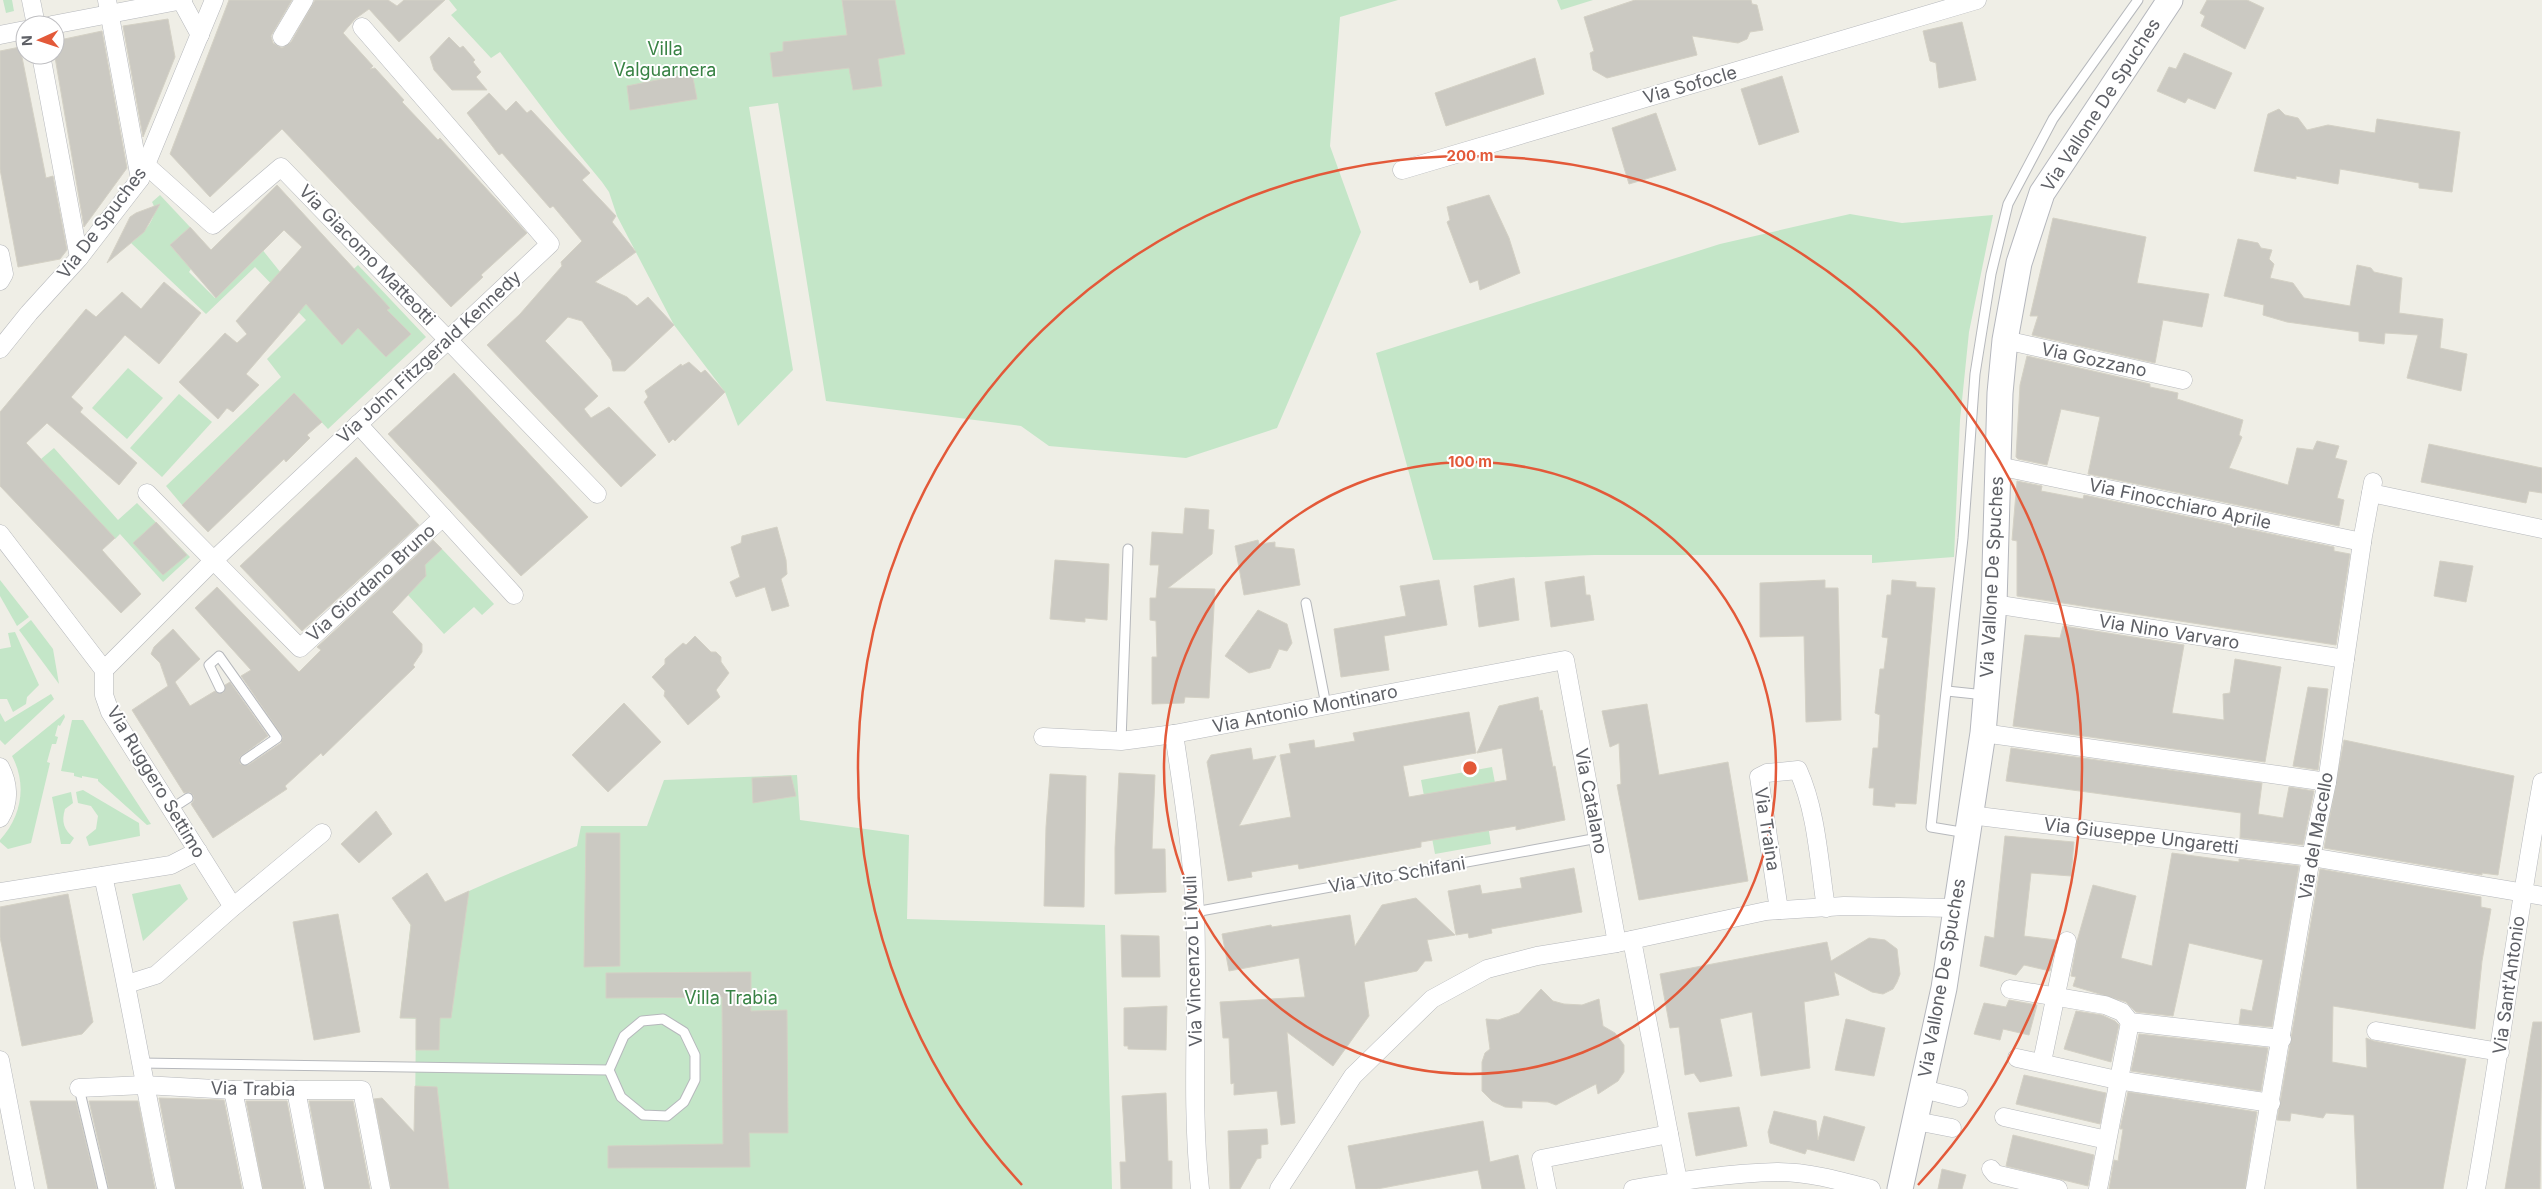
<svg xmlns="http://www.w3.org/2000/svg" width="2542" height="1189" viewBox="0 0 2542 1189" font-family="Inter,sans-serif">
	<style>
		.green { fill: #c4e6c8 }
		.building { fill: #cbc9c2; stroke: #d4d1c5 }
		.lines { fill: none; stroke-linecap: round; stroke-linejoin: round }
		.lane-casing { stroke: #b6b8bc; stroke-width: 11 }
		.street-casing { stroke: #b6b8bc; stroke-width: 19 }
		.secondary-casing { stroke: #b5b7bd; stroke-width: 27 }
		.lane { stroke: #fff; stroke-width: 9 }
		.street { stroke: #fff; stroke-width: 18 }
		.secondary { stroke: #fff; stroke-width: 25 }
		.ring { fill: none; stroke: #e35939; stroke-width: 2.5 }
		.labels { text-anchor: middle; stroke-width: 4; stroke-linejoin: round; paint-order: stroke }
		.park-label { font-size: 18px; fill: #388244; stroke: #fff }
		.street-label { font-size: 18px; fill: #5e6066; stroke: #fff }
		.centre { fill: #e35939; stroke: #fff; stroke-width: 2.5 }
		.ring-label { font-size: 15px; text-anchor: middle; font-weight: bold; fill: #e35939; stroke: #fff; stroke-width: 4; stroke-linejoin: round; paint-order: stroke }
	</style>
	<rect width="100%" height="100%" fill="#efeee6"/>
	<g class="green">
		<path d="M3,0H12L14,11L6,13Z"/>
		<path d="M449,0H1398L1340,17L1330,146L1361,232L1277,428L1186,458L1049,446L1021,426L826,401L778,103L749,107L793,370L738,426L725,392L674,325L617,216L609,192L602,182L556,126L500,52L491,58L451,15L457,10Z"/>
		<path d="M1557,0H1593L1561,10Z"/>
		<path d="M160,195L190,227L170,245L191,269L189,272L215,298L253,260L261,248L285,278L314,306L358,265L426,337L328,429L294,393L182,505L166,486L281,377L267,359L306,320L255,267L206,314L131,243C142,235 161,216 152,202Z"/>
		<path d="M1850,214L1902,223L1993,215L1969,332L1960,420L1954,557L1872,563V555H1594L1433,560L1376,353L1720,244Z"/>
		<path d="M128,368L163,398L127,439L92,408Z"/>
		<path d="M179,394L212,422L162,477L130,448Z"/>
		<path d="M54,448L118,520L137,503L190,557L163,582L120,534L115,539L41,459Z"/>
		<path d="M442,549L494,604L482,615L474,607L444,634L408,595L426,576L425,565Z"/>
		<path d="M0,580L29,617L17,626L0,596Z"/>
		<path d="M31,620L53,649L59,684L19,630Z"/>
		<path d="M15,632L39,685L27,697L26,704L13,712L7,699H0V649L11,647L8,633Z"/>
		<path d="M51,694L54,699L5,745L0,740V713L5,722Z"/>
		<path d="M64,714L65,717L60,726L58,725L55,736L58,737L56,744H52L47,762L50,763L31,843L8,849L0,842V840C22,816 27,784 12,756Z"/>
		<path d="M72,720H83L151,824L147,825L98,781V779L82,776V778L74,776V773L61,771Z"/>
		<path d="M1492,767L1499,804L1485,807L1491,844L1435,854L1421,780Z"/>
		<path d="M797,775L800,820L909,835L907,919L1105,925L1112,1189H431L415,1114L416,1019L400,1018L411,921C464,890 521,869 577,846L581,826H647L664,780Z"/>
		<path d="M83,790L139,823L140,836L89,846L86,837L96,829L98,816L91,806L78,803L76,792Z"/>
		<path d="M71,792L73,803L65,809C61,822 64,830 74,838L70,844H61L52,797Z"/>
		<path d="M180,884L188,899L143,941L132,894Z"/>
	</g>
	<g class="building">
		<path d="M229,0H292L271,36L273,43L282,48L291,42L315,0H388L397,6L404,0H445L399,42L369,9L355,19L343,33L373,66L370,69L375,68L404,100L402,102L438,140L440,138L527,233L481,275L483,277L451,307L282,129L210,197L170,154Z"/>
		<path d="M842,0H895L905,54L878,59L882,86L853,90L849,68L773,77L770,53L783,51V42L847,35Z"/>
		<path d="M1635,0H1751L1752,4L1757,5L1763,30L1750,32L1747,39L1738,43L1692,36L1697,55L1607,78L1593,70L1590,53L1594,51L1584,17Z"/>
		<path d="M2207,0H2247L2264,8L2245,49L2201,26L2205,16L2200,13Z"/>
		<path d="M168,19L175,57L143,137L123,26Z"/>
		<path d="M1962,22L1976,80L1939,88L1936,63L1930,61L1923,31Z"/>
		<path d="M102,31L127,168L84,227L55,57V41Z"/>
		<path d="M449,37L460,48L463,46L475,60L473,62L481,72L476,77L487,90H452L434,70L430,57Z"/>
		<path d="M20,47L46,178L53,176L67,250L60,259L18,267L0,169V51Z"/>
		<path d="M2184,53L2232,73L2215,109L2188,98L2185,103L2157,91L2169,67L2176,69Z"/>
		<path d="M1535,58L1544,94L1446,126L1435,93Z"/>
		<path d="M692,73L697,99L630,110L627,86Z"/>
		<path d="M1782,76L1799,132L1759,145L1741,89Z"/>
		<path d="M489,93L506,111L516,101L527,113L531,110L590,173L582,180L616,216L612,222L636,252L595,282L627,297L637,306L648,297L674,325L625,371H613L611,360L582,321L568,317L545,341L598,396L584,409L591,418L609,407L656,455L621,487L487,345L520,314L562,266L561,262L582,241L553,206L550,208L502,153L499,155L467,113Z"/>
		<path d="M2279,109L2285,115L2298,118L2307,130L2328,125L2375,133L2377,119L2460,132L2452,192L2419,188V183L2340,169L2338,184L2296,176V179L2254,171L2268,114Z"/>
		<path d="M1656,113L1676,170L1629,184L1612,128Z"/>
		<path d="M277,185L390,308L387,310L411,334L386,357L358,328L342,345L306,304L246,374L259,385L233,412L227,408L218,419L179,382L225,333L237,343L247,334L236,321L302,247L284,230L216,298L170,245L190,227L211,250Z"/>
		<path d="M1489,195L1509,238L1520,273L1480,290L1478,280L1470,283L1462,262L1447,222L1450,220L1447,207Z"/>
		<path d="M160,204L144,232L107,263L130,217L136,213Z"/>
		<path d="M2053,218L2146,237L2137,283L2209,294L2202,327L2163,320L2155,363L2032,335L2038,316H2030Z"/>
		<path d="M2238,239L2258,243L2261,248L2272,250L2269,259L2274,264L2270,278L2293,283L2304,298L2350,306L2357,265L2371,268L2374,272L2402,278L2399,313L2443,319L2440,348L2467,354L2461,391L2407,378L2418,335L2385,333L2384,344L2359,341V332L2287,322L2263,315L2264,305L2224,296Z"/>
		<path d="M164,282L201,313L159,364L125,335L71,397L83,408L80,412L137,463L119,485L47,423L26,443L115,538L102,550L141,594L121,613L0,486V412L86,309L96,317L122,292L141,309Z"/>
		<path d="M2027,356L2150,384V387L2178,393L2177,399L2243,420L2239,435L2242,437L2229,468L2288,485L2297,448L2313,450L2317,441L2339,446L2335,458L2347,461L2337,498L2344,500L2339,526L2088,474L2100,417L2061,409L2047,465L2018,459L2016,457L2020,385Z"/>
		<path d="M689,362L701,373L705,370L725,392L675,441L673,439L669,443L644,402L648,397L645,391L681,364L682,366Z"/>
		<path d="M454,373L588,517L521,576L388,434Z"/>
		<path d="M294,393L322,422L307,435L310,438L286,462L284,459L208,532L182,505Z"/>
		<path d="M2429,444L2542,468V493L2529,491L2526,503L2421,482Z"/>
		<path d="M356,457L419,525L302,631L240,566Z"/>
		<path d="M2017,481L2042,486L2041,491L2083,499L2084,495L2334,547V551L2350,554L2336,645L2017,596V541L2012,540Z"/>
		<path d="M1185,508L1209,510L1208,529L1214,530L1212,554L1168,588L1215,589L1209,698L1185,697L1184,703L1152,704V657H1157L1156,621L1150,620V598H1156L1159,565H1150L1152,532L1183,534Z"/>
		<path d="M156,522L187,555L163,575L133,543Z"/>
		<path d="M777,527L786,560L787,574L781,579L789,606L772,611L765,587L736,597L730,582L740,577L731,547L741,543L742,536Z"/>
		<path d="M433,540L442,549L425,565L426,576L392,612L422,644V652L413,665L415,667L323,756L321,753L285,786L287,789L213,838L191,804L194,800L193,795L190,792L184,793L132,710L168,686L160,663L151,654L154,647L173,629L200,659L175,682L190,706L215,691L223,693L225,685L230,682L268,736L240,757V764L248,765L281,743L283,737L241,676L251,670L195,608L217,587L299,672L321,650L317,647Z"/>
		<path d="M1258,540L1259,544L1275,542V547L1294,549L1300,585L1244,595L1235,546Z"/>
		<path d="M1055,560L1109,564L1107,620L1085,618V622L1050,619Z"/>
		<path d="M2440,561L2473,566L2466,602L2434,596Z"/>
		<path d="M1584,576L1586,595H1590L1594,620L1551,627L1545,582Z"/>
		<path d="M1514,578L1519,620L1479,627L1474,586Z"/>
		<path d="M1439,580L1447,625L1384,636L1389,670L1341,677L1334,629L1406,616L1400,586Z"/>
		<path d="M1825,580V588H1838L1841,720L1806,722L1804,636L1760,637V583Z"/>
		<path d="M1892,580L1916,582V587L1935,588L1916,804L1895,803V807L1873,805L1874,788H1869L1873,748H1878L1880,715L1875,713L1880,669H1884L1888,638L1882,637L1887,595H1891Z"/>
		<path d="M1258,610L1287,624L1292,643L1287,651L1279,649L1270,668L1249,673L1225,656Z"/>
		<path d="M2063,626L2184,645L2172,713L2224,720L2223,694L2230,693L2235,659L2281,667L2265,762L2013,726L2025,635L2060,638Z"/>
		<path d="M695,636L711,652H716L721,657V662L729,673L716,690L720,697L688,725L664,696L665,691L652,677L665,664V659L683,643L686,645Z"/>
		<path d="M2308,687L2328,689L2318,770L2293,766Z"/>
		<path d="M1538,697L1540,711L1542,710L1553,767L1555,766L1565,820L1516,830V826L1421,842V847L1299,869L1298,864L1251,872L1252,877L1228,881L1207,762L1211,755L1251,748L1253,760L1276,756L1239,826L1291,817L1280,755L1291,753L1289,744L1314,740L1315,748L1355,741L1353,733L1469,712L1476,753L1403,766L1409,797L1507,780L1502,748L1477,753L1499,706Z"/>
		<path d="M624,703L661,742L608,792L572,755Z"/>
		<path d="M1647,704L1659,775L1728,762L1748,881L1639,900L1617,785L1621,784L1619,743L1610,747L1602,711Z"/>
		<path d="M2344,740L2514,776L2498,875L2482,873V875L2324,848Z"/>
		<path d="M2011,748L2262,783L2258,814L2283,818L2289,787L2314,791L2303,845L2240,838L2241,813L2006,781Z"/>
		<path d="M1119,773L1155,775L1152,849H1165L1166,892L1115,894V848Z"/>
		<path d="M1050,774L1086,776L1084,907L1044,906L1046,827Z"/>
		<path d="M791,776L796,796L753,803L752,778Z"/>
		<path d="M376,811L392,834L359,863L341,844Z"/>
		<path d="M586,833H620V966L584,967Z"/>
		<path d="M2005,836L2074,842L2071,876L2031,873L2024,936L2056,940L2050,971L2024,965L2016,975L1980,966L1985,936L1994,938Z"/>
		<path d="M2172,853L2239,862V859L2299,866L2272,1027L2239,1024L2241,1009L2252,1011L2263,960L2189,943L2173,1016L2136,1012L2126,1002L2073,986L2076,977L2071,976L2077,941L2093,885L2136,896L2121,958L2152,966Z"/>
		<path d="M1574,868L1582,912L1491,929L1492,933L1469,938L1468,933L1456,935L1448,891L1480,885L1482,894L1522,888L1520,878Z"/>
		<path d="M2320,869L2481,897V907L2491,909L2482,961L2475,1029L2333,1006L2332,1062L2367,1068L2366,1038L2374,1041L2466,1059L2443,1189H2357L2354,1115L2326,1113L2323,1118L2291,1113L2290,1121L2277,1120Z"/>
		<path d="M427,873L445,902L469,891L451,1018H440L439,1050H416V1018H400L411,925L392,898Z"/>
		<path d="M68,894L93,1022L82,1034L22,1046L0,937V907Z"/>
		<path d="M1416,898L1455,935L1427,940L1432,961H1425L1417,971L1364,982L1369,1016L1333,1066L1287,1032L1295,1123L1281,1125L1277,1091L1234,1095V1083L1231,1084L1229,1038H1223L1220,1002L1305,997L1299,958L1229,971L1222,934L1271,925L1272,927L1350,915L1355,946L1382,905Z"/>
		<path d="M338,914L360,1032L314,1040L293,922Z"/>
		<path d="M1121,935L1159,936L1160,977H1122Z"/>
		<path d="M1869,938L1885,940L1897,949L1900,974L1897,982L1893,989L1883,994L1872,992L1834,972L1839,995L1804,1002L1810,1068L1761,1076L1752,1012L1720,1019L1732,1076L1700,1082L1694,1073L1685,1075L1679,1027L1670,1028L1660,974L1827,942L1831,961Z"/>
		<path d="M751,972V1011L787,1010L788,1133H749L750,1167L608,1168V1146L723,1144L722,997L606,998V973Z"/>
		<path d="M1541,989L1553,1001L1564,1004L1582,1005L1599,999L1603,1026L1615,1033L1624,1045V1072L1618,1081L1598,1094L1596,1084L1556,1105L1548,1102L1522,1101V1108L1505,1107L1492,1101L1482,1091V1062L1485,1053L1490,1049L1486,1019L1498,1020L1519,1013Z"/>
		<path d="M2009,1000L2037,1005L2029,1035L2003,1029L2000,1040L1974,1034L1984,1003L2006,1007Z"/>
		<path d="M1167,1006L1166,1050L1128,1049V1046H1124V1008Z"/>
		<path d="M2076,1011L2102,1015L2115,1021L2119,1025L2111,1062L2064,1049Z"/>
		<path d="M1846,1019L1885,1028L1874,1076L1835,1070Z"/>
		<path d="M2533,1022H2542L2540,1189H2505Z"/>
		<path d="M2139,1034L2268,1048L2261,1091L2131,1071Z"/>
		<path d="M2024,1075L2106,1093L2100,1124L2016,1104Z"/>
		<path d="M415,1086L437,1087L449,1189H391L374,1099L382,1098L414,1132Z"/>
		<path d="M2128,1092L2257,1112L2245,1189H2109L2114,1160L2118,1161L2123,1129H2120Z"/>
		<path d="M1166,1093L1168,1161H1172V1189H1121L1120,1162H1126L1122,1096Z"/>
		<path d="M159,1098L224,1100L242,1189H176Z"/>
		<path d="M30,1101H76L97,1189H48Z"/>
		<path d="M89,1101H138L155,1189H109Z"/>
		<path d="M246,1101H287L304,1189H263Z"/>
		<path d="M309,1101H353L370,1189H325Z"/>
		<path d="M1739,1107L1747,1146L1696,1156L1688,1113Z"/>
		<path d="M1774,1111L1816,1121L1818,1140L1824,1116L1865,1127L1854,1161L1807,1149L1805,1154L1770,1143L1768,1132Z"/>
		<path d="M1483,1121L1490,1162L1518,1155L1525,1189H1482L1478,1170L1377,1189H1356L1348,1146Z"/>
		<path d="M1267,1129L1268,1144L1261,1145V1158L1257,1159L1240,1189H1230L1228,1131Z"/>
		<path d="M2013,1135L2094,1155L2088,1186L2006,1166Z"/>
		<path d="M1942,1169L1966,1175L1962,1189H1938Z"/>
	</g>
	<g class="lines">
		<defs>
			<g id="lane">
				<path d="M1306,603L1326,705"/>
				<path d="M220,688L209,665L219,656L277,738L245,760"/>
				<path d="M1947,691L1985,695"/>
				<path d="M1121,741L1128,549"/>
				<path d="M171,809L188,798"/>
				<path d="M1967,833L1931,827L1963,538L1975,374L1991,274L2008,204L2053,119L2138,0"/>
				<path d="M1195,912L1598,838"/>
				<path d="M663,1019L684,1032L695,1055V1080L684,1102L667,1116L643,1115L621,1097L609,1070L624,1036L642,1021Z"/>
				<path d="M140,1063L609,1070"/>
				<path d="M79,1088L103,1189"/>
			</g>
			<g id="street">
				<path d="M31,0L36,25"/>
				<path d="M107,0L140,179"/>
				<path d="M181,0L200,35"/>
				<path d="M52,25L183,0"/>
				<path d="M0,35L25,30"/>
				<path d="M282,37L304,0"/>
				<path d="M41,55L79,258"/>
				<path d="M147,166L213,225L281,167L597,494"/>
				<path d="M1402,170L1977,0"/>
				<path d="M0,254L4,274L0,281"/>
				<path d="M2005,340L2183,380"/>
				<path d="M0,349L29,313L79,258L140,179L214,0"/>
				<path d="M358,424L514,595"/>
				<path d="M1998,466L2362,542"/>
				<path d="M147,493L300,648L443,517"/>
				<path d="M2371,493L2542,529"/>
				<path d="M0,534L104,670V695L110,712L233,907"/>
				<path d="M1994,604L2345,659"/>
				<path d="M104,670L214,560L550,244L362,27"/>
				<path d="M1983,733L2327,782"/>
				<path d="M1174,734C1183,793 1192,852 1195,911C1199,1004 1190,1097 1200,1189"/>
				<path d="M1043,737L1121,741L1174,734L1565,660L1617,943"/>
				<path d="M0,767C9,784 10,802 0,818"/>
				<path d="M1970,815L2311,857L2542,896"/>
				<path d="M103,876C127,980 144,1085 166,1189"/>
				<path d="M0,892L171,865L198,851"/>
				<path d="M1779,910L1759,777L1767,773L1798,770C1817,812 1819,863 1826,908"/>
				<path d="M1632,940L1678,1181"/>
				<path d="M127,984L156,975L233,907L322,833"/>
				<path d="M2010,989L2105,1005L2122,1012L2130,1022L2282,1039"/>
				<path d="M2376,1031L2500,1052"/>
				<path d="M2017,1058L2117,1080L2271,1103"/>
				<path d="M0,1060L25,1189"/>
				<path d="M2042,1062L2067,941"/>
				<path d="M79,1088L144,1085L233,1090H362L381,1189"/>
				<path d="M1923,1089L1959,1098"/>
				<path d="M233,1090L253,1189"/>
				<path d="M296,1090L315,1189"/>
				<path d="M2004,1117L2107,1140"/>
				<path d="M1916,1121L1952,1128"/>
				<path d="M1991,1169L1995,1174L2058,1189"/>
				<path d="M1279,1189L1353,1076L1432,999L1487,969L1537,956L1617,943L1766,911L1844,906L1955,908"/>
				<path d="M1547,1189L1541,1159L1669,1134"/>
				<path d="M1633,1189C1680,1181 1730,1173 1777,1172C1809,1172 1841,1181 1871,1189"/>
				<path d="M2098,1189L2130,1022"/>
				<path d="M2255,1189L2311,857L2327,782L2363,536L2373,482"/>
				<path d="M2476,1189C2500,1054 2517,917 2542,782"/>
			</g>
			<path id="secondary" d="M1900,1189L1944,988L1983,733L1994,604L2000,393L2005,340L2019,263L2042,193L2170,0"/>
		</defs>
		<use href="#lane" class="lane-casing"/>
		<use href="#street" class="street-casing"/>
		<use href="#secondary" class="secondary-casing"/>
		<use href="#lane" class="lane"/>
		<use href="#street" class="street"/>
		<use href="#secondary" class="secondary"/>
	</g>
	<g class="ring">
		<circle cx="1470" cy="768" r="306"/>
		<path d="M1022 1185A612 612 0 1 1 1918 1185"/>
	</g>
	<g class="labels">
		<g class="park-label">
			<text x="665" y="55">Villa<tspan x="665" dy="21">Valguarnera</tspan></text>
			<text x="731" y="1004">Villa Trabia</text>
		</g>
		<g class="street-label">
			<text transform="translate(1690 85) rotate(-16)" y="6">Via Sofocle</text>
			<text transform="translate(2101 105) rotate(-57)" y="6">Via Vallone De Spuches</text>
			<text transform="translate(102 223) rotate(-53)" y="6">Via De Spuches</text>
			<text transform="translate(367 255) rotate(46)" y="6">Via Giacomo Matteotti</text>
			<text transform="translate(429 357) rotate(-43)" y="6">Via John Fitzgerald Kennedy</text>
			<text transform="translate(2094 360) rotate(12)" y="6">Via Gozzano</text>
			<text transform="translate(2180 504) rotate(12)" y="6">Via Finocchiaro Aprile</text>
			<text transform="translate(1992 577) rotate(-87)" y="6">Via Vallone De Spuches</text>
			<text transform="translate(371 583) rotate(-42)" y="6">Via Giordano Bruno</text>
			<text transform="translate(2169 632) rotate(9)" y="6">Via Nino Varvaro</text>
			<text transform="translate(1305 709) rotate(-11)" y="6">Via Antonio Montinaro</text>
			<text transform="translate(156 782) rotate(59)" y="6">Via Ruggero Settimo</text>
			<text transform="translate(1591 801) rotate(79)" y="6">Via Catalano</text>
			<text transform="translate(1767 829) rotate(81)" y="6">Via Traina</text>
			<text transform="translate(2141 836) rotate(7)" y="6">Via Giuseppe Ungaretti</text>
			<text transform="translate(2316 836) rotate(-80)" y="6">Via del Macello</text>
			<text transform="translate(1397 875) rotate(-10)" y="6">Via Vito Schifani</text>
			<text transform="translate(1193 961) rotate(-92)" y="6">Via Vincenzo Li Muli</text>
			<text transform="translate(1942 978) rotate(-80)" y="6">Via Vallone De Spuches</text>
			<text transform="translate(2509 985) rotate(-82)" y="6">Via Sant'Antonio</text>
			<text transform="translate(253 1089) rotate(1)" y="6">Via Trabia</text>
		</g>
	</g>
	<circle cx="1470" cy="768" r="8" class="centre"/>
	<g class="ring-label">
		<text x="1470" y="161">200 m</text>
		<text x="1470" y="467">100 m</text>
	</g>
	<g transform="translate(40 40) rotate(267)"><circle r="24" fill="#ffffff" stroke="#bfbfc2"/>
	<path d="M0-4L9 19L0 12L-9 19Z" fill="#e35939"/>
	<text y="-8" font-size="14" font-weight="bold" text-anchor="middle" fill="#5e6066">N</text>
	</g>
</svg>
